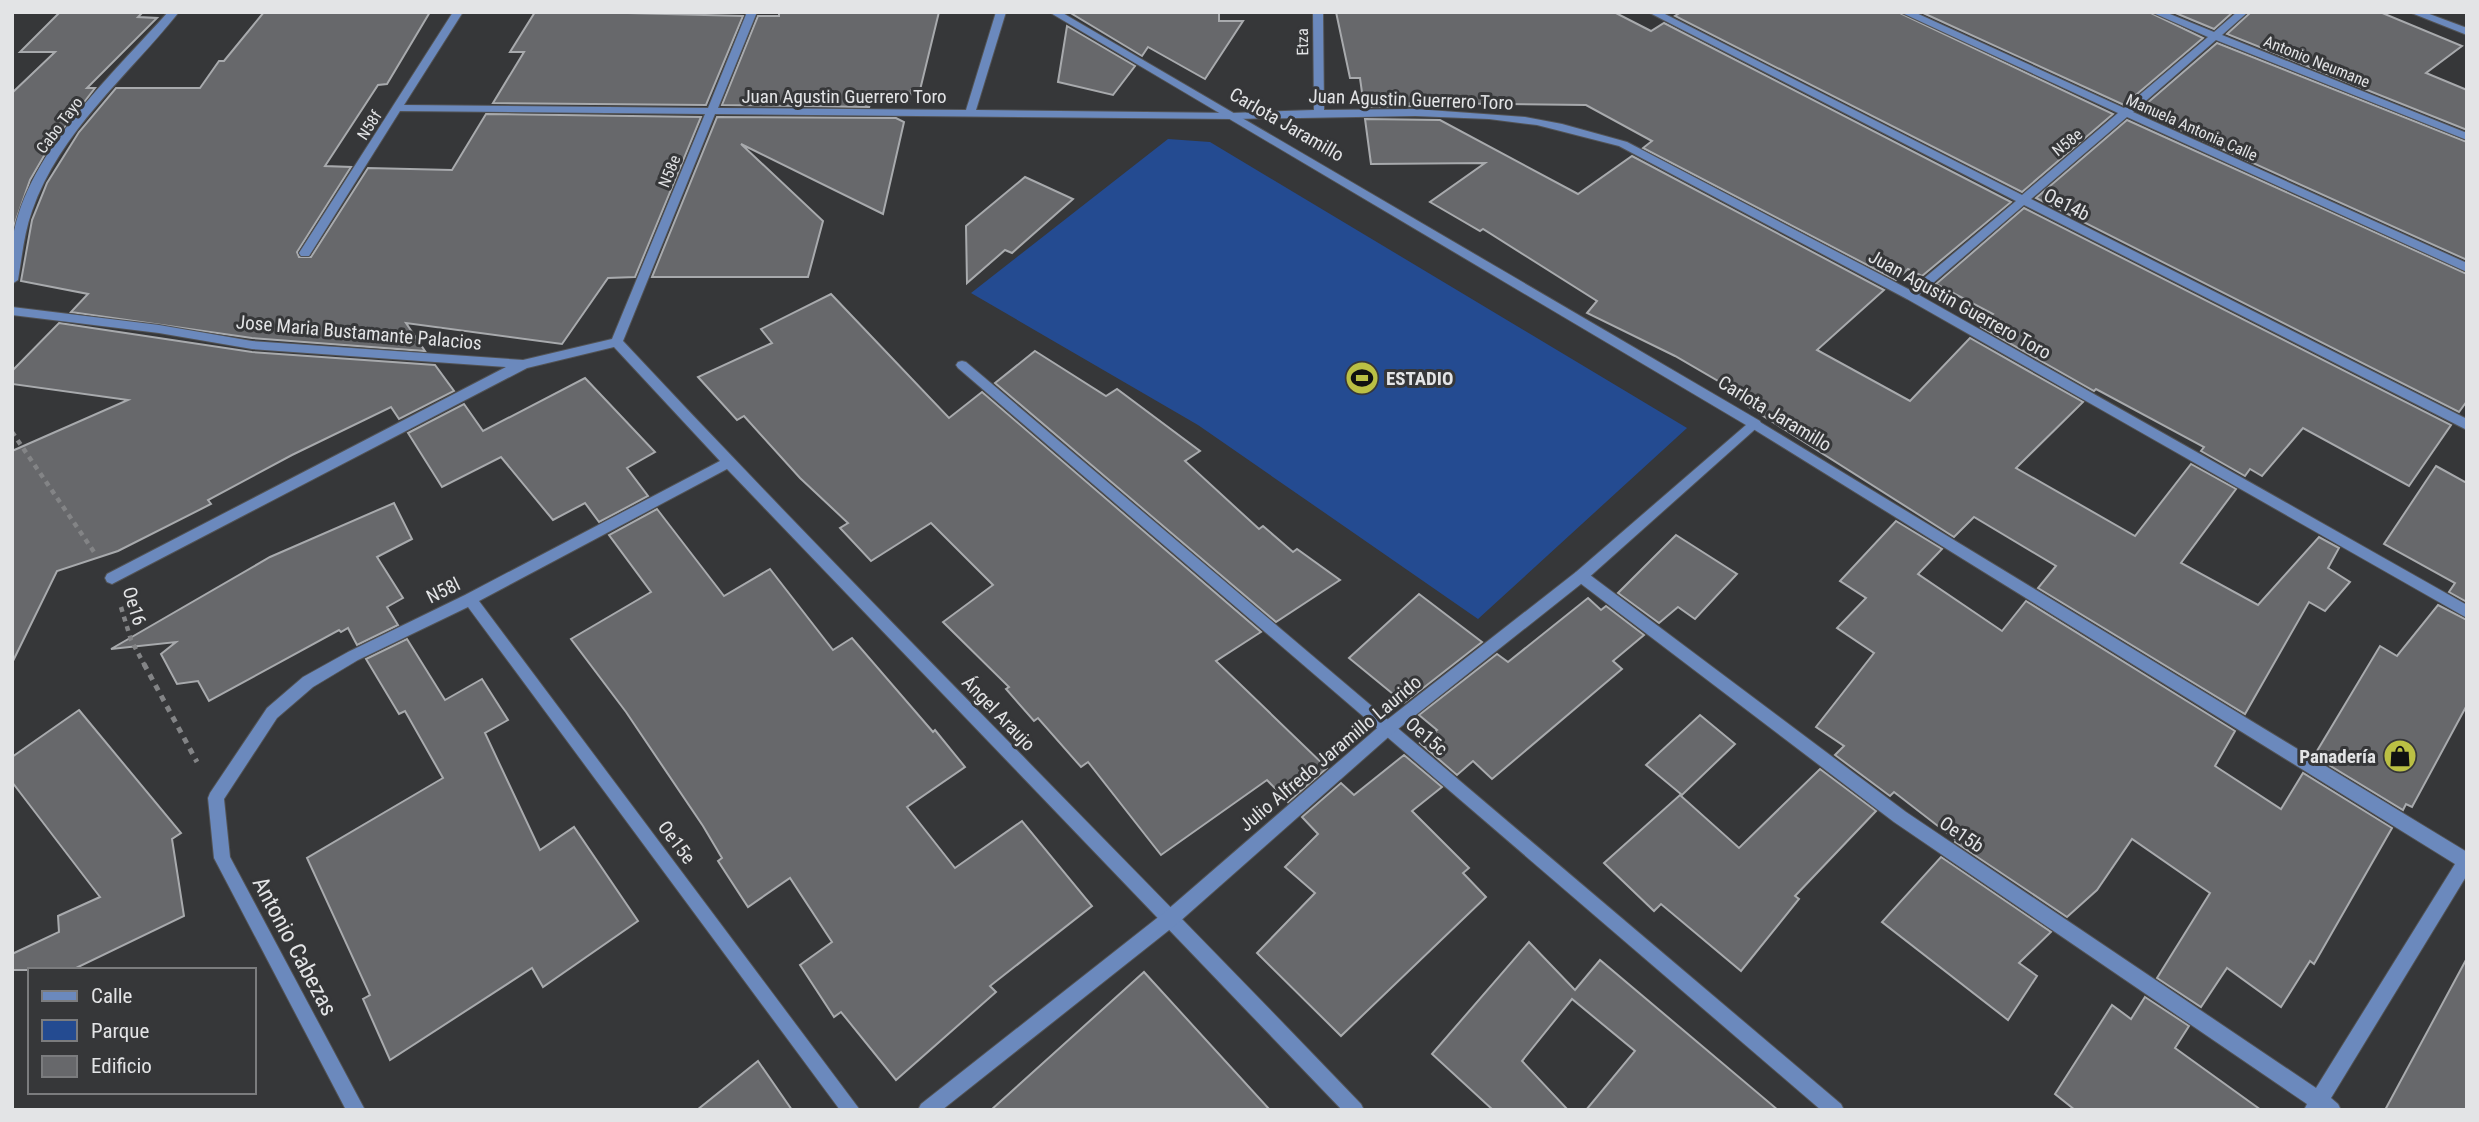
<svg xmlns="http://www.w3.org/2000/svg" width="2479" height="1122" viewBox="0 0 2479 1122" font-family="'Roboto Condensed',sans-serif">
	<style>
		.green { fill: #244b91 }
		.building { fill: #67686b; stroke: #a8aaad; stroke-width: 2 }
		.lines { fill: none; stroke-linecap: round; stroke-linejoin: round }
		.minor-casing { stroke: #525355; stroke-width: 2 }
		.tertiary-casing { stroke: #525355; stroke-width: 2 }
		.path-far1 { stroke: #838486; stroke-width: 4.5; stroke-dasharray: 5 5; stroke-linecap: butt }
		.path { stroke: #838486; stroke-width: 5; stroke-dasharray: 6 6; stroke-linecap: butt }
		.minor { fill: #6b89bd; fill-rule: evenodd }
		.tertiary { fill: #6b89bd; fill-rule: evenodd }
		.labels { text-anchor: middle; stroke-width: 6; stroke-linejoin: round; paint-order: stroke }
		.far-street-label { font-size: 16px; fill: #e3e4e6; stroke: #363739 }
		.street-label { font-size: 19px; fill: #e3e4e6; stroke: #363739 }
		.poi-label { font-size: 19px; font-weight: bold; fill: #e3e4e6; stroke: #363739; text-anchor: start }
		.near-street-label { font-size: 23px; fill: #e3e4e6; stroke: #363739 }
	</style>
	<rect width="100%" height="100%" fill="#363739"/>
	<path class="green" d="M1168,139L1210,142L1687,428L1478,619L1198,425L971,293Z"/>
	<g class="building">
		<path d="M60,12H143L138,17L157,18L87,88H95L48,149L30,180L12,232V93L55,52H20Z"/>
		<path d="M264,12H430L387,84L378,85L325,166L351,167L297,252L299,257H311L368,168L452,170L486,114L701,117L635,277L608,278L562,344L406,323L425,351L252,338L71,312L88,294L21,281L32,220L47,183L79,132L116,88H200L219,61H224Z"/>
		<path d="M535,12H589L743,16L706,105L493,103L524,52H510Z"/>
		<path d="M779,12H939L920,90H911L909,102L861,103L870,107L722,105L758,16H779Z"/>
		<path d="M1069,12H1219V21H1243L1205,79L1148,47L1142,56Z"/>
		<path d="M1336,12H1614L1651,31L1664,23L2011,202L1922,276L1908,269L1896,280L1643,148L1652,141L1586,105L1409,103L1416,106L1364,107L1360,78H1350Z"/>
		<path d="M1681,12H1898L2113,114L2022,192L1675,16Z"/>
		<path d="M1921,12H2149L2203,38L2124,105Z"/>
		<path d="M2173,12H2233L2214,29Z"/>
		<path d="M2251,12H2380L2462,46L2426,73L2467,90V130L2227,34Z"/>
		<path d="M1067,26L1135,66L1113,95L1058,82Z"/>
		<path d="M2217,43L2467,142V260L2138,111Z"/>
		<path d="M717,117L896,118L904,122L883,214L741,144L823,221L808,277H652Z"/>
		<path d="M1365,119L1440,120L1578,194L1632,156L1884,290L1817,350L1910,401L1970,338L2083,402L2016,468L2135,536L2191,464L2236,489L2181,563L2258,605L2319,537L2339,548L2328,568L2350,582L2325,611L2309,602L2245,714L2038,588L2056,566L1974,517L1954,537L1749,407L1754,402L1675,356L1587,313L1597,301L1483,229L1480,231L1430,202L1485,163L1371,164Z"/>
		<path d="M2127,120L2467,274V401L2459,412L2036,198Z"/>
		<path d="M1025,177L1073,199L1012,253L1005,250L967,283L966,226Z"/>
		<path d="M2024,208L2451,425L2409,486L2303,428L2262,476L2250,469L2245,476L2201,451L2204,447L2096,389L2094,391L1981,327L1993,314L1936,284Z"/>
		<path d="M831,294L949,418L982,392L1261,632L1216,661L1327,768L1288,802L1267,780L1161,855L1088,762L1081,767L1038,718L1034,721L1006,689L1009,687L943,622L993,585L931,523L871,561L840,528L848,523L800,478L744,416L737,420L698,377L772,343L761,329Z"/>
		<path d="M59,323L252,352L435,365L454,391L399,419L391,407L292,455L208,500L211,504L118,551L57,571L12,663V451L128,400L12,384V371Z"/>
		<path d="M1035,351L1106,396L1117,389L1200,451L1185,461L1259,529L1263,526L1293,552L1297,549L1340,580L1276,622L995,383Z"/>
		<path d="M585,378L655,452L627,468L648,496L599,522L585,503L553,520L501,457L442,487L408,433L464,404L483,431Z"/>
		<path d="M2436,466L2467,483V602L2449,592L2455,583L2384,544Z"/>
		<path d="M394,503L412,539L377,557L403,598L387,607L398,625L357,645L348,628L341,632L339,630L209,701L198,681L177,684L161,654L176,642L111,649L270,557Z"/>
		<path d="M657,509L724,596L770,569L833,650L852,638L933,732L935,730L965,767L907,807L955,868L1022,821L1092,906L990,986L996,992L896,1080L841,1012L834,1017L800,965L832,942L790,878L748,907L718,861L722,858L703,826L626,712L571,639L651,592L609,535Z"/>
		<path d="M1896,521L1942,549L1918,574L2002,631L2026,601L2235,731L2215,766L2281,809L2303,773L2392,828L2314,964L2310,961L2281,1007L2227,968L2201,1007L2157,978L2210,893L2132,839L2097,890L2067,917L1955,842L1956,840L1894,792L1890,796L1835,755L1844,746L1816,727L1874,653L1837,628L1866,598L1840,581Z"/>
		<path d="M1676,535L1737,574L1695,619L1678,607L1659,623L1618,593Z"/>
		<path d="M1419,594L1482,642L1404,703L1349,658Z"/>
		<path d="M1588,598L1601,610L1606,606L1644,635L1613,661L1622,669L1492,779L1473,761L1457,775L1420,743L1437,730L1419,715L1497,654L1508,662Z"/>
		<path d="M2438,605L2467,620V705L2412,807L2406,804L2403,810L2314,756L2380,646L2397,656Z"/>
		<path d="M407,639L445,700L482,679L508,720L485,733L540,850L574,827L638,921L543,987L532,968L390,1060L363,999L370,995L307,858L443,778L405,711L399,714L366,659Z"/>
		<path d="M79,710L181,833L172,839L184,916L72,970H12V954L59,932L58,916L100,897L12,782V757Z"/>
		<path d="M1700,715L1735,744L1682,795L1646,765Z"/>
		<path d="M1404,755L1442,787L1412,811L1469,868L1463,873L1486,897L1341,1036L1257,953L1315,893L1285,867L1318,834L1302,817L1341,783L1354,795Z"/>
		<path d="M1820,769L1876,811L1795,896L1799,899L1741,971L1661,904L1654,911L1604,863L1680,795L1739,848Z"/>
		<path d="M1941,857L2051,932L2019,963L2037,976L2008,1020L1882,922Z"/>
		<path d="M1529,942L1575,990L1600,960L1778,1110H1586L1635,1051L1572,999L1522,1061L1568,1110H1493L1432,1054Z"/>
		<path d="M2467,958V1110H2385Z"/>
		<path d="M1144,972L1270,1110H991Z"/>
		<path d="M2145,997L2189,1026L2175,1048L2261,1110H2075L2055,1094L2112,1005L2131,1019Z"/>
		<path d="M758,1061L792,1110H697Z"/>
	</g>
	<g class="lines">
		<defs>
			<g id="minor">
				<path d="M168,12H179C127,77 60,131 32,211C24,233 22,257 18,280L12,284C12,271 11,259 12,246C20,159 113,74 168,12Z"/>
				<path d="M453,12H463L404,105L708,108L747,12H757L718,108L966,110L996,12H1006L976,110L1232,113L1314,110L1313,12H1323L1324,110L1415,109L1525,117L1562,124L1627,142L1910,290L2016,201L1648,12H1661L2022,195L2118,113L1900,12H1914L2124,108L2208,37L2151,12H2165L2214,32L2237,12H2248L2222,35L2467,133V140L2216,40L2133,112L2467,263V272L2127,117L2031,199L2467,419V430L2024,205L1919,295L2467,605V618L1907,299L1619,146L1537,125L1489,119L1415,116L1232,119L715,114L623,341C865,600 1116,848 1361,1104L1364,1110H1342L727,469L479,601L860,1110H840L468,607L358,660L313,687L277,718L224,799L230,857L365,1110H346L214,858L208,798L210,793L267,708L303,677L348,652L465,595L720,461L614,347L527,368L112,584L107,582L105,578L107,574L506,367L252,349L159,333L12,315V307L159,325L252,341L523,360L612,339L705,114L400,111L309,256H301L299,253Z"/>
				<path d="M2409,12H2424L2467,28V35Z"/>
				<path d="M962,361L966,362L1841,1104L1844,1110H1821L958,368L956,365L958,362Z"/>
				<path d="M1755,419L2467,852V875L2331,1098L2338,1104L2341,1110H2304L2307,1104L1894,822L1576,580L1574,576L1576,572H1586L1906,812L2316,1088L2455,864L1750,427L1749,424Z"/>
			</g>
			<path id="tertiary" d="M1049,12H1061L1760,421L1761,424L1586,580L1393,733L1178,923L942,1110H918L921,1104L1166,911L1383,723L1576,572L1746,425Z"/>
		</defs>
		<use href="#minor" class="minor-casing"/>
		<use href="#tertiary" class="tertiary-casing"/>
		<g class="path-far1">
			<path d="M12,432L94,552"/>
			<path d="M121,607L131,640L145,666"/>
		</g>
		<path class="path" d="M144,664L197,762"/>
		<use href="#minor" class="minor"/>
		<use href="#tertiary" class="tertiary"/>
	</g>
	<defs>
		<symbol id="stadium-disc" viewBox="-11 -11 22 22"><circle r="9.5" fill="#bbc044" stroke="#363739"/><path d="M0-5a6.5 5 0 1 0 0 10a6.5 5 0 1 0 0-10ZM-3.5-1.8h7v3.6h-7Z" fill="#111"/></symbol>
		<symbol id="shop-disc" viewBox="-11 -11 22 22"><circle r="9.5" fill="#bbc044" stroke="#363739"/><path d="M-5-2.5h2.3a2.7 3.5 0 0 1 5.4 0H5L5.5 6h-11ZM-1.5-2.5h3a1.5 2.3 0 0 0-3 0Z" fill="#111"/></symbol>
	</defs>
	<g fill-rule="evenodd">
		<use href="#stadium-disc" x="1343" y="359" width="38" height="38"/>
		<use href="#shop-disc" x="2381" y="737" width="38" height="38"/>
	</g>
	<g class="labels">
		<g class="far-street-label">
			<text transform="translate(1302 42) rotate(-91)" y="6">Etza</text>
			<text transform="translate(2317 61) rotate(22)" y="6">Antonio Neumane</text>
			<text transform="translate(59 125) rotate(-53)" y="6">Cabo Tayo</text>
			<text transform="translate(369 125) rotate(-57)" y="6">N58f</text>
			<text transform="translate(2192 127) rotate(24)" y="6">Manuela Antonia Calle</text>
			<text transform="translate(2067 142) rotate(-39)" y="6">N58e</text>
			<text transform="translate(669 171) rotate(-68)" y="6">N58e</text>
		</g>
		<g class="street-label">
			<text x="844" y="103">Juan Agustin Guerrero Toro</text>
			<text transform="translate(1411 99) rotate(2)" y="7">Juan Agustin Guerrero Toro</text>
			<text transform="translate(1287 124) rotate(30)" y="7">Carlota Jaramillo</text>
			<text transform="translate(2067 204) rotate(27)" y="7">Oe14b</text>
			<text transform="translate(1960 304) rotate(29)" y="7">Juan Agustin Guerrero Toro</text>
			<text transform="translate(359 332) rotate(5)" y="7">Jose Maria Bustamante Palacios</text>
			<text transform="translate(1775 413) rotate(31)" y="7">Carlota Jaramillo</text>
			<text transform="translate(443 590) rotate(-26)" y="7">N58l</text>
			<text transform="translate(135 606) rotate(73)" y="7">Oe16</text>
			<text transform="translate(999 713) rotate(46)" y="7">Ángel Araujo</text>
			<text transform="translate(1427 736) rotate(40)" y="7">Oe15c</text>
			<text transform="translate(1330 753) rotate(-40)" y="7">Julio Alfredo Jaramillo Laurido</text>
			<text transform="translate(1962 834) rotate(34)" y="7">Oe15b</text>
			<text transform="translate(677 842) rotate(53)" y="7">Oe15e</text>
		</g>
		<g class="poi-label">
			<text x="1386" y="385">ESTADIO</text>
			<text x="2376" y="763" text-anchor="end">Panadería</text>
		</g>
		<g class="near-street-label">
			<text transform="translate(295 946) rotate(62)" y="8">Antonio Cabezas</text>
		</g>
	</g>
	<rect width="2479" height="1122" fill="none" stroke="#e3e4e6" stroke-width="28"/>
	<rect x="28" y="968" width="228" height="126" fill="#363739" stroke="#7b7c7e" stroke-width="2"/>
	<rect x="42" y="991" width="35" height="10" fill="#6b89bd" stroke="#7b7c7e" stroke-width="2"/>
	<text x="91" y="1003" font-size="21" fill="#e3e4e6">Calle</text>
	<rect x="42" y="1020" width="35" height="21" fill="#244b91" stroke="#7b7c7e" stroke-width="2"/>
	<text x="91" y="1038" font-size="21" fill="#e3e4e6">Parque</text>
	<rect x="42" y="1056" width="35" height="21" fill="#67686b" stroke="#7b7c7e" stroke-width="2"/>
	<text x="91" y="1073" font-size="21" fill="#e3e4e6">Edificio</text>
</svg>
